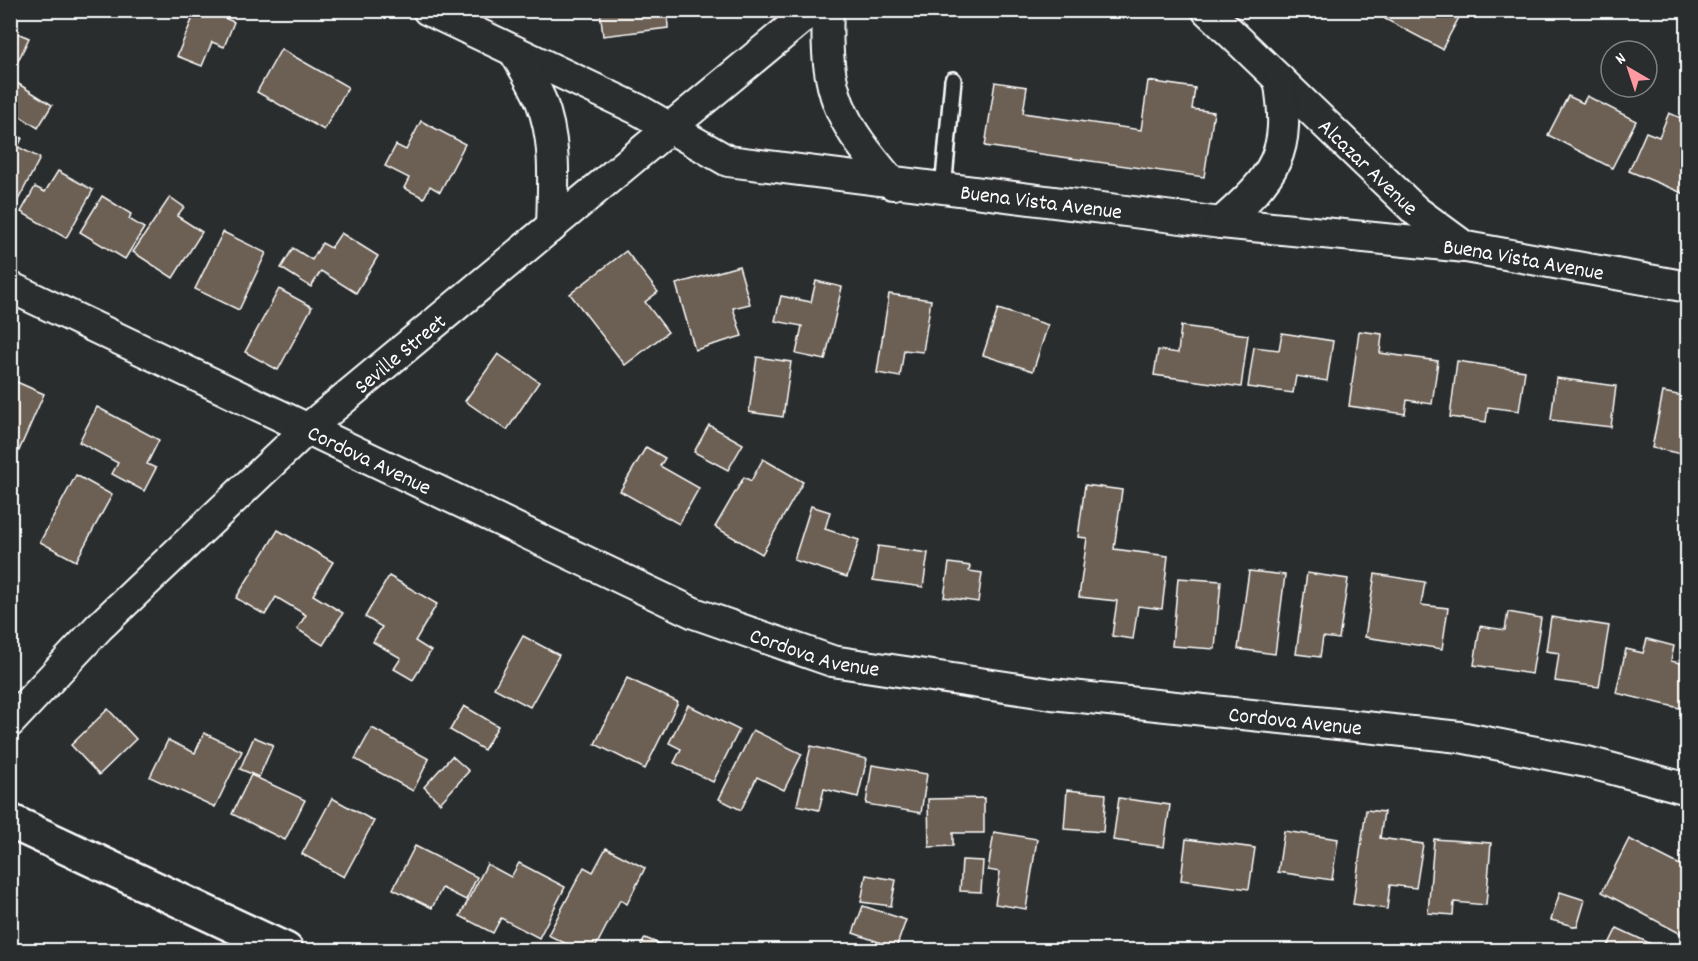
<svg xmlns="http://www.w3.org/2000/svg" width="1698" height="961" viewBox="0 0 1698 961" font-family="Dekko,sans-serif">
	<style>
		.building { fill: #6c5f52; stroke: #fff; stroke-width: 1.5 }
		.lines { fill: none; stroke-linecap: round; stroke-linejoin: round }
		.service-casing { stroke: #fff; stroke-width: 20 }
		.minor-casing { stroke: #fff; stroke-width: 34 }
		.tertiary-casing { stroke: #fff; stroke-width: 38 }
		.service { stroke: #2a2d2e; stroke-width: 15 }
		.minor { stroke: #2a2d2e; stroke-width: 30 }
		.tertiary { stroke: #2a2d2e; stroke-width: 33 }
		.labels { text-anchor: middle; stroke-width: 4.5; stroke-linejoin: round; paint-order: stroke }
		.street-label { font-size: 22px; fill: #fff; stroke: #2a2d2e }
	</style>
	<rect width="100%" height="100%" fill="#2a2d2e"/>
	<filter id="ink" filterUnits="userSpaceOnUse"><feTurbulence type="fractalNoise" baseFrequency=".0167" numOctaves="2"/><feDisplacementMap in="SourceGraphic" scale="12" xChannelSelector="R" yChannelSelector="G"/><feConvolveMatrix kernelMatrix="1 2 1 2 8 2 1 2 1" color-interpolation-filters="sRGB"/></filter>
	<g filter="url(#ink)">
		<g class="building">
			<path d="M196,10H205L234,22L224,47L212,42L202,66L177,56Z"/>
			<path d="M600,10H667L668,28L603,36Z"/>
			<path d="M1389,10H1463L1442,49L1385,19Z"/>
			<path d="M10,30L29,38L18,61L10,57Z"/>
			<path d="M281,49L348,87L324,130L257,92Z"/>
			<path d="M1148,81L1195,88L1192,109L1214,112L1204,177L985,146L995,82L1027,87L1023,113L1141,130Z"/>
			<path d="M17,83L52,105L38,128L10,110V94Z"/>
			<path d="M1568,96L1583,103L1587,96L1636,121L1612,168L1548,135Z"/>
			<path d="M1669,113L1688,121V187L1685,194L1629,171L1646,132L1659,137Z"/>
			<path d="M421,121L465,144L440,192L430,186L424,198L404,188L409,178L385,166L396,145L406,150Z"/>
			<path d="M10,132L22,138L18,147L40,158L17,202L10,199Z"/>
			<path d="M58,171L93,190L66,238L21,212L35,187L45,192Z"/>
			<path d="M102,196L131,214L129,219L144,228L125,259L80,232Z"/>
			<path d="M170,197L184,207L177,216L202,232L173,278L133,252Z"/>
			<path d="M223,232L266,253L239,310L195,289Z"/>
			<path d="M341,233L378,256L356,293L321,271L311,287L281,268L293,248L312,260L322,243L331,248Z"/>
			<path d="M626,251L658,292L645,302L668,332L625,365L570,294Z"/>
			<path d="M739,266L750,304L733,308L742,336L695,350L676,284Z"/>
			<path d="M816,281L842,287L825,360L796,354L802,326L775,321L781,296L811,302Z"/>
			<path d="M279,289L312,307L278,370L245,352Z"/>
			<path d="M889,294L931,300L923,352L904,350L900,377L877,373Z"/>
			<path d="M998,309L1048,325L1033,371L983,355Z"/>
			<path d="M1181,326L1248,335L1241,387L1154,375L1158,350L1178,353Z"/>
			<path d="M1359,331L1382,334L1380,353L1438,361L1432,404L1407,400L1405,414L1349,406Z"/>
			<path d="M1282,333L1333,341L1327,381L1296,376L1293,393L1248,387L1254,347L1279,350Z"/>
			<path d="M498,354L539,382L507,430L465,401Z"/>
			<path d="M757,357L791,362L783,417L749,412Z"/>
			<path d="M1457,361L1525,371L1519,411L1488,407L1486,422L1450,417Z"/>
			<path d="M1556,378L1616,386L1611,427L1551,420Z"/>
			<path d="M10,379L44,394L17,455L10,453Z"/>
			<path d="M1663,392L1688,397V455L1652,448Z"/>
			<path d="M97,407L159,440L147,464L156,468L144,491L112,474L118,463L79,442Z"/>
			<path d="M709,425L743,444L728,470L694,452Z"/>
			<path d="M646,447L665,458L660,466L699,488L679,524L620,491Z"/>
			<path d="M763,459L803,482L762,554L715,527L744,477L751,481Z"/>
			<path d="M76,475L112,495L76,561L40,542Z"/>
			<path d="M1085,485L1122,490L1114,549L1168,556L1162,609L1138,606L1133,639L1112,636L1117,601L1079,597L1087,538L1078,537Z"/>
			<path d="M811,506L830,512L825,529L859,540L847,577L794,560Z"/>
			<path d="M278,530L333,562L313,595L343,613L323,645L297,629L306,615L276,597L265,615L236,598Z"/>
			<path d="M878,546L928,553L923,587L873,580Z"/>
			<path d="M949,563L970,566L969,571L982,573L978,602L944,597Z"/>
			<path d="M1249,571L1285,575L1275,654L1238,649Z"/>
			<path d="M1307,573L1348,579L1339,639L1323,637L1320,657L1296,654Z"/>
			<path d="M1375,574L1425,582L1421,605L1448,608L1442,649L1365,637Z"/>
			<path d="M389,576L437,604L415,641L431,651L413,680L394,669L401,658L373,642L382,627L365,617Z"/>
			<path d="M1178,578L1221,581L1215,649L1172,646Z"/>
			<path d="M1508,612L1541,618L1532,674L1474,665L1480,626L1505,630Z"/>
			<path d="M1551,617L1609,626L1599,687L1555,681L1559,653L1546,651Z"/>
			<path d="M523,636L559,655L530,707L494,688Z"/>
			<path d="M1647,639L1674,646L1671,661L1688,665V710L1616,693L1626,649L1643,653Z"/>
			<path d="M627,678L678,702L645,769L595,744Z"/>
			<path d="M688,705L739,730L713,782L674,763L681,749L669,743Z"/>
			<path d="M464,706L498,726L484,750L450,730Z"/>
			<path d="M108,709L136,739L99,775L71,745Z"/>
			<path d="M372,728L429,759L413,791L355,759Z"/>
			<path d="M753,730L802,754L784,790L757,777L741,810L719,799Z"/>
			<path d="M204,733L242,751L215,807L150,777L168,740L195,753Z"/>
			<path d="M254,737L273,745L259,777L240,769Z"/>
			<path d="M811,746L867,759L858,797L824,789L819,810L797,805Z"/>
			<path d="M452,756L469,771L440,803L424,787Z"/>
			<path d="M872,765L927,774L921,813L866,804Z"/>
			<path d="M251,775L305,800L285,840L232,814Z"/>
			<path d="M1067,790L1106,794L1103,832L1064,829Z"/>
			<path d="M332,798L374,821L344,877L302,854Z"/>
			<path d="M984,798V833H953V846L929,847L928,799Z"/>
			<path d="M1119,798L1170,805L1164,847L1113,840Z"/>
			<path d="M1366,810L1384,812L1380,838L1423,844L1416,888L1390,885L1387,909L1353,904Z"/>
			<path d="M1284,831L1338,839L1332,880L1278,872Z"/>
			<path d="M994,832L1037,839L1026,909L995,904L1000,872L988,870Z"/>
			<path d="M1186,839L1255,848L1249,889L1181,880Z"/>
			<path d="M1434,839L1491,843L1486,905L1454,902L1453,915L1428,913Z"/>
			<path d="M1629,839L1688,869L1685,936L1602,892Z"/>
			<path d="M415,846L477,877L466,900L442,888L432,908L393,889Z"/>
			<path d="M606,848L645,868L627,904L620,900L594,950H579L548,935L584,867L593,872Z"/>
			<path d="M962,860L983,861L981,892L960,891Z"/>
			<path d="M519,863L565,887L539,938L501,918L493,933L460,916L487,864L511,877Z"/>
			<path d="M866,875L896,880L891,906L861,902Z"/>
			<path d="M1560,892L1585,900L1577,927L1551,920Z"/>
			<path d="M863,906L906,920L896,948L853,933Z"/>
			<path d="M1617,928L1664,950H1606Z"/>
			<path d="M645,938L674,950H639Z"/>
		</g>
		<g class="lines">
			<defs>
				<path id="service" d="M943,190L953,80"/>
				<g id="minor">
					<path id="s1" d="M428,10L637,109L728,161L1221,223L1466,247L1688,287"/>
					<path d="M828,10C824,94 840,122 893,184"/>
					<path id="s2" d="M1207,10L1416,211L1465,247"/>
					<path d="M514,51C523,67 534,84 541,101C557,141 553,185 552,227"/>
					<path d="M1221,223C1275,175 1292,154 1279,79"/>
					<path id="s3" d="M10,287L694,613L832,661L1052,694L1460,737L1587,762L1688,789"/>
					<path id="s4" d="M10,722L99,627L306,430L812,10"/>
				</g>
				<path id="tertiary" d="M10,821L286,950"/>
			</defs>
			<use href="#service" class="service-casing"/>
			<use href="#minor" class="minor-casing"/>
			<use href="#tertiary" class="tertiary-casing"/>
			<use href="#service" class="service"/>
			<use href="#minor" class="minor"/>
			<use href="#tertiary" class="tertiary"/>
		</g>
	</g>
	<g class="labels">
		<g class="street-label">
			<text dy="8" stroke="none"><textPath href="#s2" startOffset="225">Alcazar Avenue</textPath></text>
			<text dy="8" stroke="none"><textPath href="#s1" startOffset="652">Buena Vista Avenue</textPath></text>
			<text dy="8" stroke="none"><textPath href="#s1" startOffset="1138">Buena Vista Avenue</textPath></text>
			<text dy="8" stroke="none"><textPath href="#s4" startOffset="537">Seville Street</textPath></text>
			<text dy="8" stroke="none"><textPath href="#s3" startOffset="399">Cordova Avenue</textPath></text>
			<text dy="8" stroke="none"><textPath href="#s3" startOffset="885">Cordova Avenue</textPath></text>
			<text dy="8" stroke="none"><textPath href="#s3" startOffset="1371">Cordova Avenue</textPath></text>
		</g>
	</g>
	<rect width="1698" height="961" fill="none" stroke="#2a2d2e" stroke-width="36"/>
	<rect x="18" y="18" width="1662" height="925" fill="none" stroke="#fff" stroke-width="2" filter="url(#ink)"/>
	<g transform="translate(1629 69) rotate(321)"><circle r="28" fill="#2a2d2e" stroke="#7f8182" stroke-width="1.5"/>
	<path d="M0-4.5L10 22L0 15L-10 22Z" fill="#ff9aa2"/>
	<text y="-9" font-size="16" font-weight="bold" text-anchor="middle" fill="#ffffff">N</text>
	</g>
</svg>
